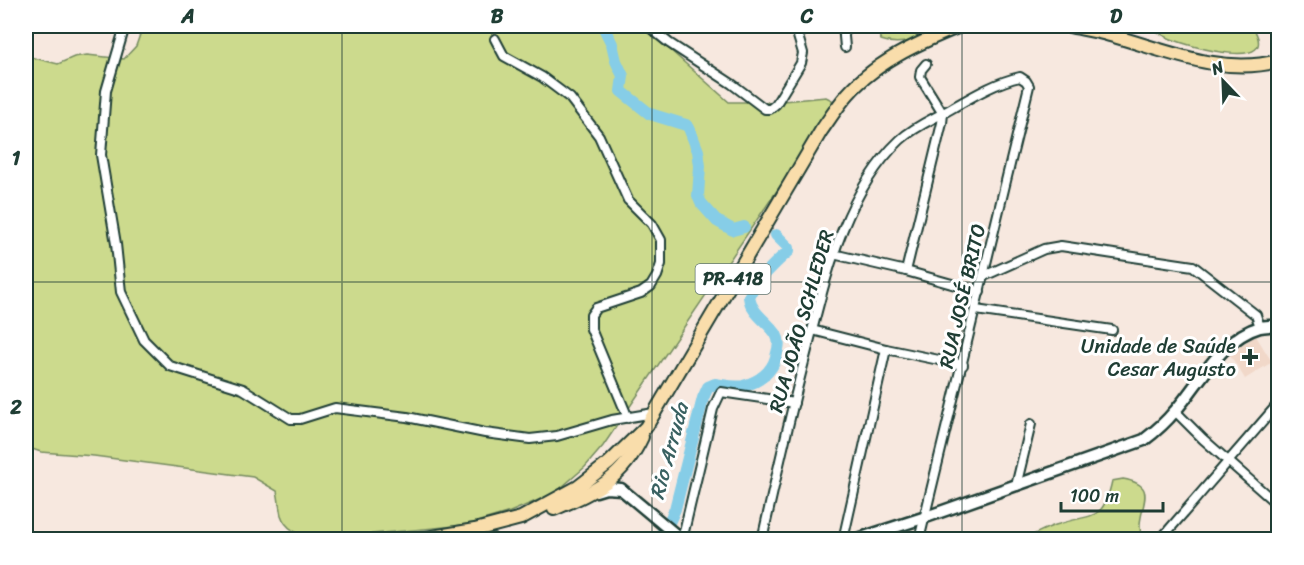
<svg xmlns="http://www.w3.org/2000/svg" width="1304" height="565" viewBox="0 0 1304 565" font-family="Sriracha,sans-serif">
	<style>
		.built { fill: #f1d8c9 }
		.green { fill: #ccda8d; stroke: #768c60; stroke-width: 1.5 }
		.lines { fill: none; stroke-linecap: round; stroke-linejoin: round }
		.river { stroke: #86cde7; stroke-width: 12 }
		.minor-casing { stroke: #1f3d34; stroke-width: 12 }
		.secondary-casing { stroke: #1f3d34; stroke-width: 15 }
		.trunk-casing { stroke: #1f3d34; stroke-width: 16 }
		.minor { stroke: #fff; stroke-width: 8 }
		.secondary { stroke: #fff; stroke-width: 10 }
		.trunk { stroke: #f9ddab; stroke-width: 12 }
		.grid { fill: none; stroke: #1f3d34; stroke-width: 1.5; stroke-opacity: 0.55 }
		.poi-dot { fill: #1f3d34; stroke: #fff; stroke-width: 2 }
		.labels { text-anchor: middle; stroke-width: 6; stroke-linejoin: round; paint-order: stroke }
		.shield { fill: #fff; stroke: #627771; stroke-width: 1.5 }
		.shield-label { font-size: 18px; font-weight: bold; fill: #1f3d34 }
		.street-label { font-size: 20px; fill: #1f3d34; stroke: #fff }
		.poi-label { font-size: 20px; fill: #1f3d34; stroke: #fff; text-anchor: end }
		.water-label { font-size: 21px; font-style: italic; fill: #396161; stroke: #fff }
		.neatline { fill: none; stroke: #1f3d34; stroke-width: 2 }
		.grid-label { font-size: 20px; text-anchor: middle; font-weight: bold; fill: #1f3d34 }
	</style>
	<rect width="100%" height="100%" fill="#f7e8df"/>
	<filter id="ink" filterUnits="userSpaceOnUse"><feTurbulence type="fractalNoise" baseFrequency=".0167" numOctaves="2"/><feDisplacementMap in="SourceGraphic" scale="12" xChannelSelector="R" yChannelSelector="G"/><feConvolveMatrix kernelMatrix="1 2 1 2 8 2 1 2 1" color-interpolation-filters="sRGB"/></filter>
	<g filter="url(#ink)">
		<path class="built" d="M1256,336L1272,362L1245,379L1229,353Z"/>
		<g class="green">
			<path d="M143,26H643L729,102H772L826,97L832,100L833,105L829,114L603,446L585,467L555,493L510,512L473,523L455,526L319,539C304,537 286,531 281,515C279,507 279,499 277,491L253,477L94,456L41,452L26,447V56L58,64L74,57L87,55L124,59L136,46Z"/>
			<path d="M875,26H957C934,33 905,49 881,40Z"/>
			<path d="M1147,26H1252C1284,74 1189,46 1171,39C1163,36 1155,30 1147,26Z"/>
			<path d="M1123,479C1157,485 1142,501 1140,524C1140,529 1141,535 1141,539H1024C1036,534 1047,527 1059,524C1094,513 1103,522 1112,481Z"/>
		</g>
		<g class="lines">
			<g class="river">
				<path d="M603,26L612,44L616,61L623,76L621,91L650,114L686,125L689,128L698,151L700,166L698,196L701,203L717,221L733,230L744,227"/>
				<path d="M657,540L667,527L675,509L703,398L708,387L715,384C724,385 734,388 743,386C759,382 772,372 776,357C778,348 781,343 776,334C767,321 751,313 749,297C754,283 779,259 789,251V248L776,235"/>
			</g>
			<defs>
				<g id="minor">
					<path d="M125,26L106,91L101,155L116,244L121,292L144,340L170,366L243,389L291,419H300L335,408L407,417L485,433L530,439L557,436L612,420L654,413"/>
					<path d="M648,26L669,43L732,84L765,109H770L776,104L801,63L803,53L797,33L818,26"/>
					<path d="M788,26L797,33"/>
					<path d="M843,26L845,47"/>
					<path d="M495,39L504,56L542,77L570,98L599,136L628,200L652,224L661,240V264L657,276L651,286L641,293L596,308L591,315V329L628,418"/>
					<path d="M833,254L906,271L980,292"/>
					<path d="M906,271L942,123L943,114L920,77L921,70L926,64"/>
					<path d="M984,276L1044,249L1061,246L1193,266L1256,315L1260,327"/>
					<path d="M976,310L1112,330"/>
					<path d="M812,330L886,349L963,365"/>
					<path d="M1175,411L1203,439L1278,505"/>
					<path d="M1016,486L1031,424"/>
					<path d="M682,540L713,409L721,392L794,403"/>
					<path d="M762,540C776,477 790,415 806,354C825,281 843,194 900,140C916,125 936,118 954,107C975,95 997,82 1020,77L1026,81L1029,86L919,540"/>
					<path d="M843,540L886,349"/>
					<path d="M1160,540L1278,404"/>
				</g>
				<g id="secondary">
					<path d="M596,491L606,488L621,489L682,540"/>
					<path d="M855,540L926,517L1144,440C1156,431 1166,422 1175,411C1200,383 1221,338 1260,327C1266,326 1273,326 1278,325"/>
				</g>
				<g id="trunk">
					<path d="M1069,26C1083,29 1097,31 1110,35C1165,50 1221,76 1278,61"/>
					<path d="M554,509C595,491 622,480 642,437"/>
					<path d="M414,540L475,530L521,518L578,487L609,463L646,427L821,131C828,121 835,110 843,100C872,63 918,43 960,26"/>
				</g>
			</defs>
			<use href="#minor" class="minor-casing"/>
			<use href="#secondary" class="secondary-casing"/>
			<use href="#trunk" class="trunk-casing"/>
			<use href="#minor" class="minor"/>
			<use href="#secondary" class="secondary"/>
			<use href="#trunk" class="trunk"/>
		</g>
	</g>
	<path class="grid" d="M342,26V540M652,26V540M962,26V540M26,282H1278"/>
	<path class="poi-dot" d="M1247 348h6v6h6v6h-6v6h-6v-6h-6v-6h6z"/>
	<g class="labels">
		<rect class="shield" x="695.5" y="264" width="75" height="30" rx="4.5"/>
		<g class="shield-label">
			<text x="733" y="285">PR-418</text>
		</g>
		<g class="street-label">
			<text transform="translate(962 296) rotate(-77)" y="7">RUA JOSÉ BRITO</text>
			<text transform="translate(801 321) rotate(-74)" y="7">RUA JOÃO SCHLEDER</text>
		</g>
		<g class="poi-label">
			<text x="1236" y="353">Unidade de Saúde<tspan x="1236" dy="23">Cesar Augusto</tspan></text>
		</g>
		<g class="water-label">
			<text transform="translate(669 451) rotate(-75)" y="7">Rio Arruda</text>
		</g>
	</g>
	<rect width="1304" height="565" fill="none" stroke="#fff" stroke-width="66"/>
	<g transform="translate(1223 81) rotate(337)" stroke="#ffffff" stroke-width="4.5" paint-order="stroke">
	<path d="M0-4.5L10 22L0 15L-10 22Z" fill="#1f3d34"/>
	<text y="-9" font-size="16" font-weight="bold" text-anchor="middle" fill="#1f3d34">N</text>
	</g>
	<path d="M1061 502v9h102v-9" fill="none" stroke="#1f3d34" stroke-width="3"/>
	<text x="1070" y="502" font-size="18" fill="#1f3d34" stroke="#ffffff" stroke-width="4.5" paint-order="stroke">100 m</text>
	<rect x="33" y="33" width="1238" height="499" class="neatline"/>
	<g class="grid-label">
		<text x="188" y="23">A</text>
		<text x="497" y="23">B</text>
		<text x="807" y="23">C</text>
		<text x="1116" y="23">D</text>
		<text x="16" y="165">1</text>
		<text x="16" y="414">2</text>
	</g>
</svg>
